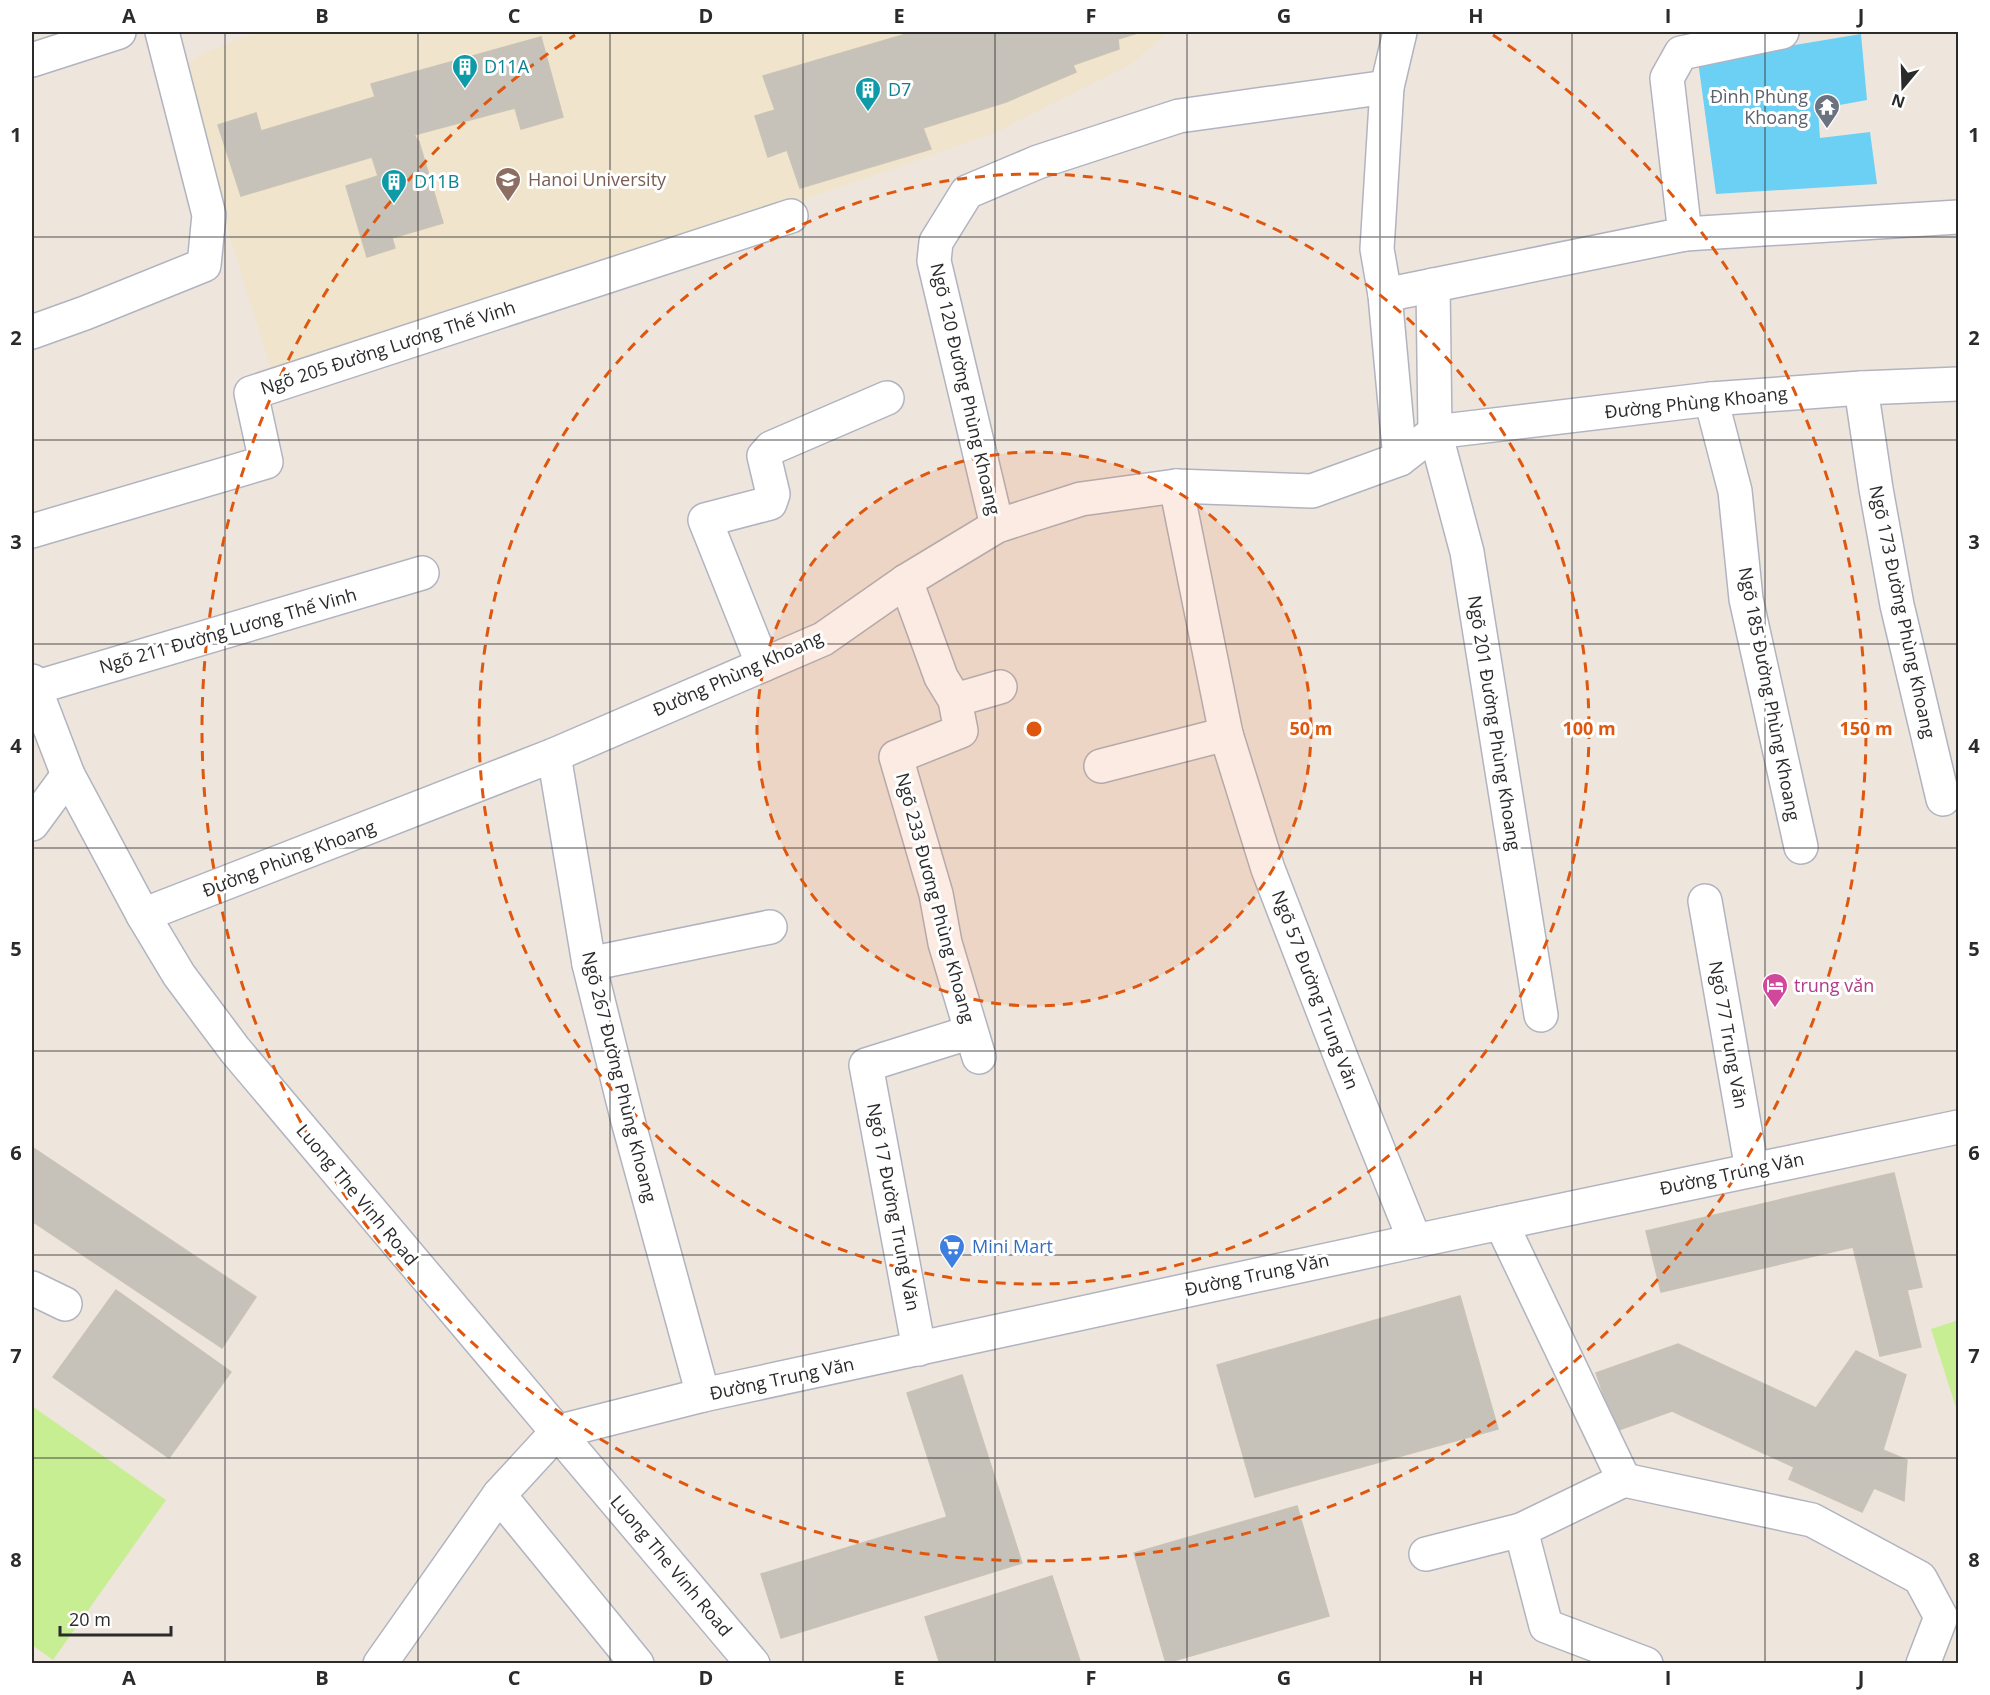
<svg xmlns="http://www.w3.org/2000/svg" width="1990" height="1695" viewBox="0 0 1990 1695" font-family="'Open Sans',sans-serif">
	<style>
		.education { fill: #f0e4cc }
		.pitch { fill: #c8ee93 }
		.water { fill: #6cd0f4 }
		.building { fill: #c6c1b9; stroke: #c9c3b7; stroke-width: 1.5 }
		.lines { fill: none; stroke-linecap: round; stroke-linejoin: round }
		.minor-casing { stroke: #b1b4c0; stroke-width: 36 }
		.minor { stroke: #fff; stroke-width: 33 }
		.grid { fill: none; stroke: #2b2b2b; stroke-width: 1.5; stroke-opacity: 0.55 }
		.ring { fill: none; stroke: #df570e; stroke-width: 3; stroke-dasharray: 10 8 }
		.labels { text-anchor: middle; stroke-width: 6; stroke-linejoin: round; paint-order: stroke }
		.culture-label { font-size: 18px; fill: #0d838f; stroke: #fff; text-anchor: start }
		.worship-label { font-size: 18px; fill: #5b616d; stroke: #fff; text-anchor: end }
		.education-label { font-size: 18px; fill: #785e54; stroke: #fff; text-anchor: start }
		.street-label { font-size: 18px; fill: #2b2b2b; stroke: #fff }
		.hotel-label { font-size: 18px; fill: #b23c85; stroke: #fff; text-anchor: start }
		.shop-label { font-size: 18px; fill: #366cbe; stroke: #fff; text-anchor: start }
		.centre { fill: #df570e; stroke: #fff; stroke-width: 3 }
		.ring-label { font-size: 18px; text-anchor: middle; font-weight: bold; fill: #df570e; stroke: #fff; stroke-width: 6; stroke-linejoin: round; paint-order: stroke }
		.neatline { fill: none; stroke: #2b2b2b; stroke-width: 2 }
		.grid-label { font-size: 20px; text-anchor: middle; font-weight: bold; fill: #2b2b2b }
	</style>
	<rect width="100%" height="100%" fill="#eee6dd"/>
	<path class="education" d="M256,32H1169L1131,64L995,133L597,272L273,376L179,72L200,55Z"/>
	<g class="pitch">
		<path d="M1958,1320V1414L1931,1329Z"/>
		<path d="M32,1406L166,1500L53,1660L32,1645Z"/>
	</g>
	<path class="water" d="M1861,34L1867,100L1818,109L1820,138L1870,132L1877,184L1716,194L1698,61Z"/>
	<g class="building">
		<path d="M913,32H1141L1118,39L1119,49L1073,65L1076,72L1006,102L923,128L931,149L800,188L787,150L768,157L755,116L775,110L763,76Z"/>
		<path d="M541,37L563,117L521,129L515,108L414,135L419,142L392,151L371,84Z"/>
		<path d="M375,97L392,151L241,196L218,125L256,113L261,131Z"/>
		<path d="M419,142L443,223L392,238L395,248L367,257L346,186L378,176L372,157Z"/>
		<path d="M32,1147L256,1297L222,1348L32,1221Z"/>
		<path d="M1894,1173L1922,1287L1907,1290L1921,1347L1880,1356L1853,1247L1661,1292L1646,1231Z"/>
		<path d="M116,1290L231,1372L169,1458L53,1377Z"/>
		<path d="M1460,1296L1498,1429L1255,1497L1217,1365Z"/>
		<path d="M1678,1344L1816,1408L1856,1351L1906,1375L1883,1450L1907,1460L1904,1501L1874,1488L1862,1512L1789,1479L1794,1467L1672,1411L1616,1431L1596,1373Z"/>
		<path d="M962,1375L1022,1563L781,1638L761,1574L947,1517L907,1393Z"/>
		<path d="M1297,1506L1329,1616L1166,1663L1134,1553Z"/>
		<path d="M1052,1576L1080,1661L1072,1664H940L925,1617Z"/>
	</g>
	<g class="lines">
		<defs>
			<g id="minor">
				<path d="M1400,32L1387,87L1377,249L1385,295L1400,459"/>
				<path d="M32,60L119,32"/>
				<path d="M1685,234L1667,78L1681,53L1782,32"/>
				<path d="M1433,285L1435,432L1467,552L1541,1015"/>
				<path d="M1385,295L1685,234L1958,217"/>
				<path d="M32,332L85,313L204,265L209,215L162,32"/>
				<path d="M1861,388L1876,489L1897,605L1943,799"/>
				<path d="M1711,399L1735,491L1746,599L1801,847"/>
				<path d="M1176,486L1226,734L1268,869L1342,1060L1415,1241"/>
				<path d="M997,526L934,261L936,242L967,192L1038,162L1179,116L1387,87"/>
				<path d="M32,531L266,462L251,393L791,216"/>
				<path d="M906,581L941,677L955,700L961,731L896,757L936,894L945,943L979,1057"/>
				<path d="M763,665L705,520L770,503L773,494L764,456L771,448L887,398"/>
				<path d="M32,681L68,775L143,915L179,975L235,1050L753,1664"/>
				<path d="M34,688L422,573"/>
				<path d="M955,700L1000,687"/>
				<path d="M554,755L589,964L628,1121L703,1395"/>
				<path d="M1101,766L1226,734"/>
				<path d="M32,824L68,775"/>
				<path d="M1705,901L1752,1170"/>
				<path d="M143,915L554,755L823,639L906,581L997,526L1081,499L1176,486L1312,491L1400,459L1435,432L1711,399L1861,388L1958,384"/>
				<path d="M589,964L770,927"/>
				<path d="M32,1288L65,1304"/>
				<path d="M919,1349L866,1065L971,1032"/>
				<path d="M557,1432L703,1395L1415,1241L1958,1127"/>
				<path d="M1624,1480L1812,1520L1920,1578L1941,1617L1923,1664"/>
				<path d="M499,1495L637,1664"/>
				<path d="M1521,1530L1546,1626L1646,1664"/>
				<path d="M1426,1554L1521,1530L1624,1480L1501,1223"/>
				<path d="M380,1664L499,1495L557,1432"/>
			</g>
		</defs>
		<use href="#minor" class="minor-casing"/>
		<use href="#minor" class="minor"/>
	</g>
	<path class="grid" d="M225,32V1664M418,32V1664M610,32V1664M803,32V1664M995,32V1664M1187,32V1664M1380,32V1664M1572,32V1664M1765,32V1664M32,237H1958M32,440H1958M32,644H1958M32,848H1958M32,1051H1958M32,1255H1958M32,1458H1958"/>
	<circle cx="1034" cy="729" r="277" fill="#df570e" fill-opacity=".12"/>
	<g class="ring">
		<circle cx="1034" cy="729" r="277"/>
		<circle cx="1034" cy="729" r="555"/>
		<path d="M1493 35A832 832 0 1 1 575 35"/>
	</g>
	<defs>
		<symbol id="building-pin" viewBox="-11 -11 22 30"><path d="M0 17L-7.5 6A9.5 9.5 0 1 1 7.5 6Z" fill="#0f9aa8" stroke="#fff"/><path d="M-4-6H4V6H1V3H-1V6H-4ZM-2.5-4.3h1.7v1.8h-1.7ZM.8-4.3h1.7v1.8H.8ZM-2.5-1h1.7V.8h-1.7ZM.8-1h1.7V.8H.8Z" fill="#fff"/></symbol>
		<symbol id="temple-pin" viewBox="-11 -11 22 30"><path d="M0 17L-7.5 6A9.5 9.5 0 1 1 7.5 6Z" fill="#6b7280" stroke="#fff"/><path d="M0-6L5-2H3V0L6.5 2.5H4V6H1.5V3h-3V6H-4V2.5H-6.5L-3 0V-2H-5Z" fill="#fff"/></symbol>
		<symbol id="university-pin" viewBox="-11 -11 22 30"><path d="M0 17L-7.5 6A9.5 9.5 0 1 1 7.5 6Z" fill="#8d6e63" stroke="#fff"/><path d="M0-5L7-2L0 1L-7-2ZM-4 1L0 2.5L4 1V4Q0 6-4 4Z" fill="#fff"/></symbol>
		<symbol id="hotel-pin" viewBox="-11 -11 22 30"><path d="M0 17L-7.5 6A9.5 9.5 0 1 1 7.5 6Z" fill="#d1479c" stroke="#fff"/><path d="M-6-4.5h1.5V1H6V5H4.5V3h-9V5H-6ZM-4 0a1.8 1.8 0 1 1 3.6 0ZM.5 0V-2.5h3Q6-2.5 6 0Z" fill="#fff"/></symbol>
		<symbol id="supermarket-pin" viewBox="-11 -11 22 30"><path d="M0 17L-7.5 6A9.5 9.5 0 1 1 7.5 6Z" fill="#3f7fe0" stroke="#fff"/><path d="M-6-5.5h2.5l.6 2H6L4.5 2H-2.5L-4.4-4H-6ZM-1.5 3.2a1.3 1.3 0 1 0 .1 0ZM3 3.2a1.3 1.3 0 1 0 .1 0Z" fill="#fff"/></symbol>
	</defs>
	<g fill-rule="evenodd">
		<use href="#building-pin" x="450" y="52" width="30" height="40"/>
		<use href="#building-pin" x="853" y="75" width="30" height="40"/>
		<use href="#temple-pin" x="1812" y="92" width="30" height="40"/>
		<use href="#university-pin" x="493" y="165" width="30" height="40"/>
		<use href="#building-pin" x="379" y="167" width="30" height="40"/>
		<use href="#hotel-pin" x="1760" y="971" width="30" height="40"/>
		<use href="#supermarket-pin" x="937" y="1232" width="30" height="40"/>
	</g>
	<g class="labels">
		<g class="culture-label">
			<text x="484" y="73">D11A</text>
			<text x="888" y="96">D7</text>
			<text x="414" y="188">D11B</text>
		</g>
		<g class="worship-label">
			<text x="1808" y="103">Đình Phùng<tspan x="1808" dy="21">Khoang</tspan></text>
		</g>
		<g class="education-label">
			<text x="528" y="186">Hanoi University</text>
		</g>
		<g class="street-label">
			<text transform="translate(388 348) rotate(-18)" y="6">Ngõ 205 Đường Lương Thế Vinh</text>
			<text transform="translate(965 389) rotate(77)" y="6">Ngõ 120 Đường Phùng Khoang</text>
			<text transform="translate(1696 403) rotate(-6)" y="6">Đường Phùng Khoang</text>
			<text transform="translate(1902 612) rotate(78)" y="6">Ngõ 173 Đường Phùng Khoang</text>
			<text transform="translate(228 631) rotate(-16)" y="6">Ngõ 211 Đường Lương Thế Vinh</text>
			<text transform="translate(738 674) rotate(-24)" y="6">Đường Phùng Khoang</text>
			<text transform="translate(1769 694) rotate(79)" y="6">Ngõ 185 Đường Phùng Khoang</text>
			<text transform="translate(1494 723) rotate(81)" y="6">Ngõ 201 Đường Phùng Khoang</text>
			<text transform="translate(289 859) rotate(-21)" y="6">Đường Phùng Khoang</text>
			<text transform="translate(935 898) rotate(75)" y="6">Ngõ 233 Đương Phùng Khoang</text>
			<text transform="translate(1315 990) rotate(69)" y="6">Ngõ 57 Đường Trung Văn</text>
			<text transform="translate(1728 1035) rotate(80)" y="6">Ngõ 77 Trung Văn</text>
			<text transform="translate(619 1077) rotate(76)" y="6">Ngõ 267 Đường Phùng Khoang</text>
			<text transform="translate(1732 1174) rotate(-12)" y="6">Đường Trung Văn</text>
			<text transform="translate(357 1195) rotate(50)" y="6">Luong The Vinh Road</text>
			<text transform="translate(893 1207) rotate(79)" y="6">Ngõ 17 Đường Trung Văn</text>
			<text transform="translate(1257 1275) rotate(-12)" y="6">Đường Trung Văn</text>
			<text transform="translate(782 1379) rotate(-12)" y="6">Đường Trung Văn</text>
			<text transform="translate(671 1566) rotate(50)" y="6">Luong The Vinh Road</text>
		</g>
		<g class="hotel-label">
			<text x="1794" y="992">trung văn</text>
		</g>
		<g class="shop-label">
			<text x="972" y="1253">Mini Mart</text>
		</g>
	</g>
	<circle cx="1034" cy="729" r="9" class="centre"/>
	<g class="ring-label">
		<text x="1311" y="735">50 m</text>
		<text x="1589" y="735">100 m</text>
		<text x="1866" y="735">150 m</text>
	</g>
	<rect width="1990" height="1695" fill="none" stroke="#ffffff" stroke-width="66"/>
	<g transform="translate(1903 87) rotate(199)" stroke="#ffffff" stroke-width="4.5" paint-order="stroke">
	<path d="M0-4.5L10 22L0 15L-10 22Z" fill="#2b2b2b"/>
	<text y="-9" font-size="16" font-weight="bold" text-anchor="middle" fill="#2b2b2b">N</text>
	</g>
	<path d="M60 1626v9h111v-9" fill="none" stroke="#2b2b2b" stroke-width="3"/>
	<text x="69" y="1626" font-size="18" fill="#2b2b2b" stroke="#ffffff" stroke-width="4.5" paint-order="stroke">20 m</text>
	<rect x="33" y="33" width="1924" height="1629" class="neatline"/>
	<g class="grid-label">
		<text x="129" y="23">A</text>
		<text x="322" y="23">B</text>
		<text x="514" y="23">C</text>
		<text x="706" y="23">D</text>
		<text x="899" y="23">E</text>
		<text x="1091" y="23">F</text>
		<text x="1284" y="23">G</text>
		<text x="1476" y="23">H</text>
		<text x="1668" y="23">I</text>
		<text x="1861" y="23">J</text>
		<text x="16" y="142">1</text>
		<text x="1974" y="142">1</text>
		<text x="16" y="345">2</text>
		<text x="1974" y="345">2</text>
		<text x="16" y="549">3</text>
		<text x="1974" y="549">3</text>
		<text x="16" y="753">4</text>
		<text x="1974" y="753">4</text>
		<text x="16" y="956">5</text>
		<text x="1974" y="956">5</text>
		<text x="16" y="1160">6</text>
		<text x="1974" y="1160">6</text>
		<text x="16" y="1363">7</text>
		<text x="1974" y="1363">7</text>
		<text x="16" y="1567">8</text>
		<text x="1974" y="1567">8</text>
		<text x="129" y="1685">A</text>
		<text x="322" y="1685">B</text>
		<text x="514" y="1685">C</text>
		<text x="706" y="1685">D</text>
		<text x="899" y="1685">E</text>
		<text x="1091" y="1685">F</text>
		<text x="1284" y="1685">G</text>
		<text x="1476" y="1685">H</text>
		<text x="1668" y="1685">I</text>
		<text x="1861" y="1685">J</text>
	</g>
</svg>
